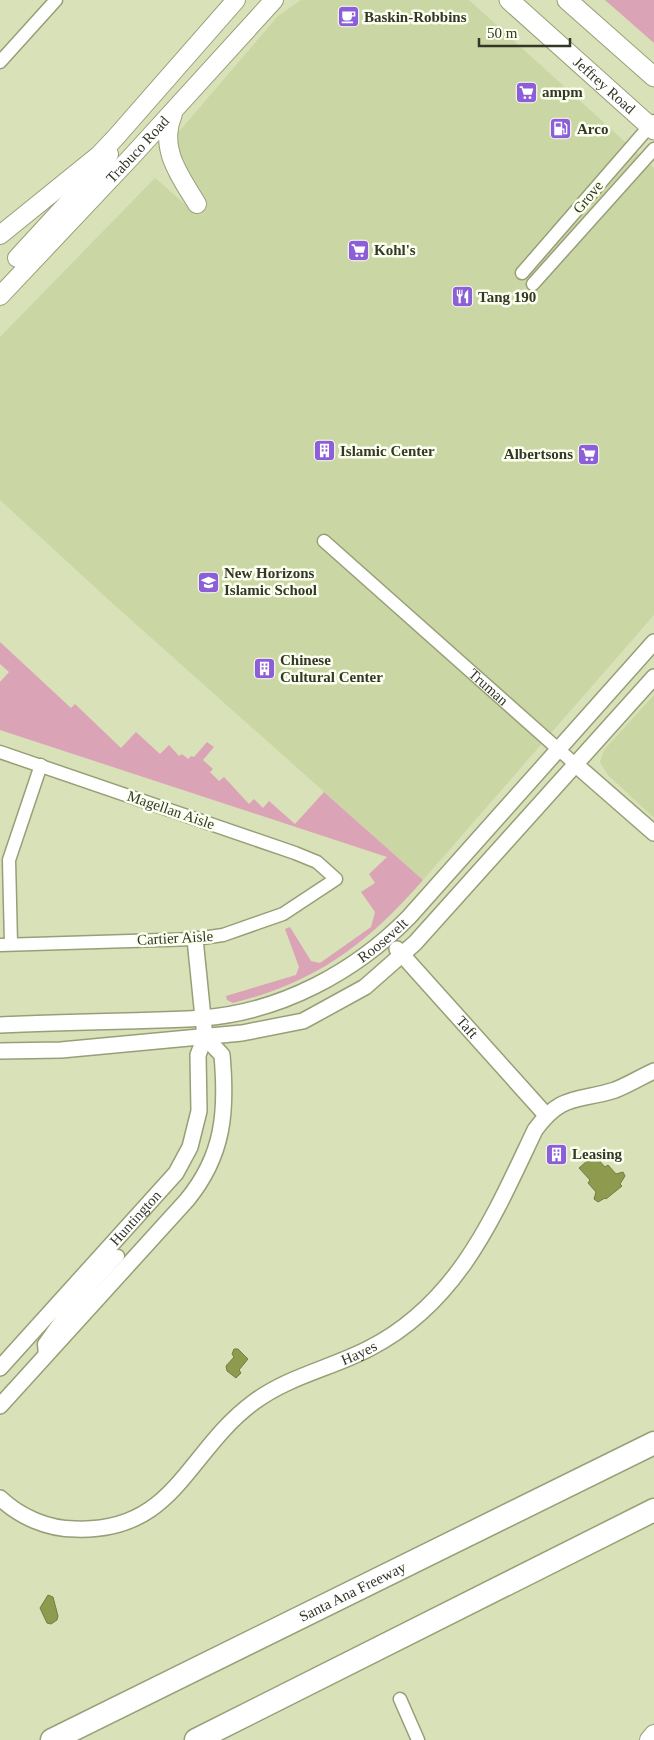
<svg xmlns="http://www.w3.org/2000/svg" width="654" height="1740" viewBox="0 0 654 1740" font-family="Georgia,serif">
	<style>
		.built { fill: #cbd6a5 }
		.green { fill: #daa4b6 }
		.water { fill: #8e9b4f; stroke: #737d43 }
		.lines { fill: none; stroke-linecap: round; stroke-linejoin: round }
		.minor-casing { stroke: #979f77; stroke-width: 15 }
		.tertiary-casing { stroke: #979f77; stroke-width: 18 }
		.secondary-casing { stroke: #979f77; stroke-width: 20 }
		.primary-casing { stroke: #979f77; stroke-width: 21 }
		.motorway-casing { stroke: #979f77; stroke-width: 25 }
		.minor { stroke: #fff; stroke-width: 12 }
		.tertiary { stroke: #fff; stroke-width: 15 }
		.secondary { stroke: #fff; stroke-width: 18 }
		.primary { stroke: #fff; stroke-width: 19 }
		.motorway { stroke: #fff; stroke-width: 22 }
		.labels { text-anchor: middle; stroke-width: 5; stroke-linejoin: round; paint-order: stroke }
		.poi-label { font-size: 15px; font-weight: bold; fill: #343727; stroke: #fbffee; text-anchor: start }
		.street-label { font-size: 15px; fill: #343727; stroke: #fbffee }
	</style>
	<rect width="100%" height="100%" fill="#d8e1b7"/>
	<g class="built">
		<path d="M301,0H469L654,168V615L423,880L110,601L0,500V337L155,178L186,205L169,178L164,149L278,16Z"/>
		<path d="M654,695V818L608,775L600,762L604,750Z"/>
	</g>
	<g class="green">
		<path d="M605,0H654V43Z"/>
		<path d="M0,642L71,708L75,704L121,748L136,732L160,754L169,745L179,756L182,754L188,759L191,756L194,757L207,742L214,747L203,760L213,769L210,772L219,781L224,777L249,804L254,799L263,808L269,801L295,824L324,792L423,880C367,944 317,982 233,1003L227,1000L226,996L296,975L299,967L285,929L290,927L311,961L320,963L371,927L375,912L361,892L375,883L369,874L387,857L0,730V682L9,672L0,664Z"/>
	</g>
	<g class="water">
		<path d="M594,1155L605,1167L608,1165L616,1174L623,1172L625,1176L620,1184L622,1186L606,1199L605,1198L598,1202L594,1199L596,1192L588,1183L590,1180L579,1168Z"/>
		<path d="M234,1349H238L248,1359L239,1370L241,1373L236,1378L227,1371L226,1366L234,1357L232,1354Z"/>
		<path d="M48,1595L53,1597L58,1616L57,1620L51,1624L47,1623L40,1608Z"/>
	</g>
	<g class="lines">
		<defs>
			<g id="minor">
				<path d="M0,62L56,0"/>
				<path d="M522,273L654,121"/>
				<path d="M533,284L654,149"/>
				<path id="s1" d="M324,541L575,764"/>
				<path d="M0,752L295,853L317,862L336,879L283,914L223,935L195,939L0,945"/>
				<path d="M11,944L9,860L41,765"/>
				<path d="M45,1356L44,1344L61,1320L118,1256"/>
				<path d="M400,1699L418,1740"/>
			</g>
			<g id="tertiary">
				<path d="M575,764L654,833"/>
				<path id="s2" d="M397,949L546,1115"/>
				<path id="s3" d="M0,1025C42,1023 84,1022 126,1021C151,1020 176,1020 202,1018C281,1012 355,972 409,917L654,642"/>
				<path d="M0,1051L61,1050L242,1033L303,1021L365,987L415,943L654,677"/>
				<path id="s4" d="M0,1368L176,1173L190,1147L199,1111L198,1055L205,1037L195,939"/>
				<path d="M0,1406L187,1200C224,1155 227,1111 222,1055L205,1037"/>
				<path id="s5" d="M0,1498C20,1517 48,1529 75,1529C175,1533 186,1452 254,1402C289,1376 332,1368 370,1348C459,1302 494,1216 535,1130C562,1093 577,1102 615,1090C628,1085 641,1077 654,1071"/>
			</g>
			<g id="secondary">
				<path d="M173,114C158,148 180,176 197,204"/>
				<path d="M0,235L99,155L116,137L236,0"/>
				<path d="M17,258L99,169L109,154"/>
				<path id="s6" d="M0,296L133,155L274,0"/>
				<path d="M649,1740L654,1734"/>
			</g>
			<g id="primary">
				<path id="s7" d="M509,0L654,130"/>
				<path d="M567,0L654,77"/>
			</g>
			<g id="motorway">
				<path id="s8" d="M52,1740L654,1443"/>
				<path d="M196,1740L654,1510"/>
			</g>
		</defs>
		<use href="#minor" class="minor-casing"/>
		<use href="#tertiary" class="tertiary-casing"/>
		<use href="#secondary" class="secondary-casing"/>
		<use href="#primary" class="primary-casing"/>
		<use href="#motorway" class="motorway-casing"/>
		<use href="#minor" class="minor"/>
		<use href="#tertiary" class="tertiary"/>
		<use href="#secondary" class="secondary"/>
		<use href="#primary" class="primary"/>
		<use href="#motorway" class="motorway"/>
	</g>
	<defs>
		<symbol id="cafe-square" viewBox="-11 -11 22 22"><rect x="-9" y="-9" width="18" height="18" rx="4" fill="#8c5fd9" stroke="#fbffee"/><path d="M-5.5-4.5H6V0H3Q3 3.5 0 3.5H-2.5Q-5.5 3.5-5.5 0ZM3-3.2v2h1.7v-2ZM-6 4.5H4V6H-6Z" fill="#fff"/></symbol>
		<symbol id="supermarket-square" viewBox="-11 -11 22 22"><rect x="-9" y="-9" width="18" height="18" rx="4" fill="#8c5fd9" stroke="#fbffee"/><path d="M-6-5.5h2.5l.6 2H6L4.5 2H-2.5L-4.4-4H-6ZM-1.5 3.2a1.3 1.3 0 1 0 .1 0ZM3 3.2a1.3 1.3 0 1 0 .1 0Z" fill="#fff"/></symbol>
		<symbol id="fuel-square" viewBox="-11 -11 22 22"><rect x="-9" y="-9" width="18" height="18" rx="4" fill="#8c5fd9" stroke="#fbffee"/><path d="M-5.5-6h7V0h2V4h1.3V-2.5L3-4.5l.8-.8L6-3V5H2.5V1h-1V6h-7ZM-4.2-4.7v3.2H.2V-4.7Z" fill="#fff"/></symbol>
		<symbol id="restaurant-square" viewBox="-11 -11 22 22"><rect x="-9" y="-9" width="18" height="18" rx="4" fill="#8c5fd9" stroke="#fbffee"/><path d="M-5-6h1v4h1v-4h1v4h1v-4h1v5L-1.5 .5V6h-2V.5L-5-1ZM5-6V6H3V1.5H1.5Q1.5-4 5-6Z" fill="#fff"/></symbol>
		<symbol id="building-square" viewBox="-11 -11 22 22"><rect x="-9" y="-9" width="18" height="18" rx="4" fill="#8c5fd9" stroke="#fbffee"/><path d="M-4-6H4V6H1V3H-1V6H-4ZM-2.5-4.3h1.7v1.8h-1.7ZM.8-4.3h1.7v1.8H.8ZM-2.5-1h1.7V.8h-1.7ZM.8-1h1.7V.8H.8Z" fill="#fff"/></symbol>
		<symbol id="school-square" viewBox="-11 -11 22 22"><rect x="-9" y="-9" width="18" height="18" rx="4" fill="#8c5fd9" stroke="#fbffee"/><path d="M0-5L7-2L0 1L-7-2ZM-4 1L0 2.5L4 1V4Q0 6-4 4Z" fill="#fff"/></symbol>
	</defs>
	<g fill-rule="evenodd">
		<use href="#cafe-square" x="336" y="4" width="25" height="25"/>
		<use href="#supermarket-square" x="514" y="80" width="25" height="25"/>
		<use href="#fuel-square" x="548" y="116" width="25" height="25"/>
		<use href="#supermarket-square" x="346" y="238" width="25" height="25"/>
		<use href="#restaurant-square" x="450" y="284" width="25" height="25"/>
		<use href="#building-square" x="312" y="438" width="25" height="25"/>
		<use href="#supermarket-square" x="576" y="442" width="25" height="25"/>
		<use href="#school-square" x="196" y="570" width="25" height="25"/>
		<use href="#building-square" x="252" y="656" width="25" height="25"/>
		<use href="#building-square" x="544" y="1142" width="25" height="25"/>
	</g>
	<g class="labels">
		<g class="poi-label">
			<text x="364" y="22">Baskin-Robbins</text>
			<text x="542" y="97">ampm</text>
			<text x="577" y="134">Arco</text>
			<text x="374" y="255">Kohl's</text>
			<text x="478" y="302">Tang 190</text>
			<text x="340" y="456">Islamic Center</text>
			<text x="573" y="459" text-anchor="end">Albertsons</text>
			<text x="224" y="578">New Horizons<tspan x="224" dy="17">Islamic School</tspan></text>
			<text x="280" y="665">Chinese<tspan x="280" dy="17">Cultural Center</tspan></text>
			<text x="572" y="1159">Leasing</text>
		</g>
		<g class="street-label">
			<text dy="5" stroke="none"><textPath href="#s7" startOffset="128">Jeffrey Road</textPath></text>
			<text dy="5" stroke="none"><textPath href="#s6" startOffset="201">Trabuco Road</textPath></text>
			<text transform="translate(588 197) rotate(-50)" y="5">Grove</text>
			<text dy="5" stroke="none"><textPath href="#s1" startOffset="220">Truman</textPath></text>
			<text transform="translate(171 810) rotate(19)" y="5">Magellan Aisle</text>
			<text transform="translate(175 938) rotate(-3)" y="5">Cartier Aisle</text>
			<text dy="5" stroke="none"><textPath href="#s3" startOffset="402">Roosevelt</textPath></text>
			<text dy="5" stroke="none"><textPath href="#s2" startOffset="105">Taft</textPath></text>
			<text dy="5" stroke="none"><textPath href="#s4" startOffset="202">Huntington</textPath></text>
			<text dy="5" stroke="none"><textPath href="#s5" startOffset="428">Hayes</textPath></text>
			<text dy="5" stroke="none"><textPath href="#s8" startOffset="335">Santa Ana Freeway</textPath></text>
		</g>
	</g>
	<path d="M479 38v8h91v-8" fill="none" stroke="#343727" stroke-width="2.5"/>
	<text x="487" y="38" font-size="15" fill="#343727" stroke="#fbffee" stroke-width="4" paint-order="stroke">50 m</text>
</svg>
